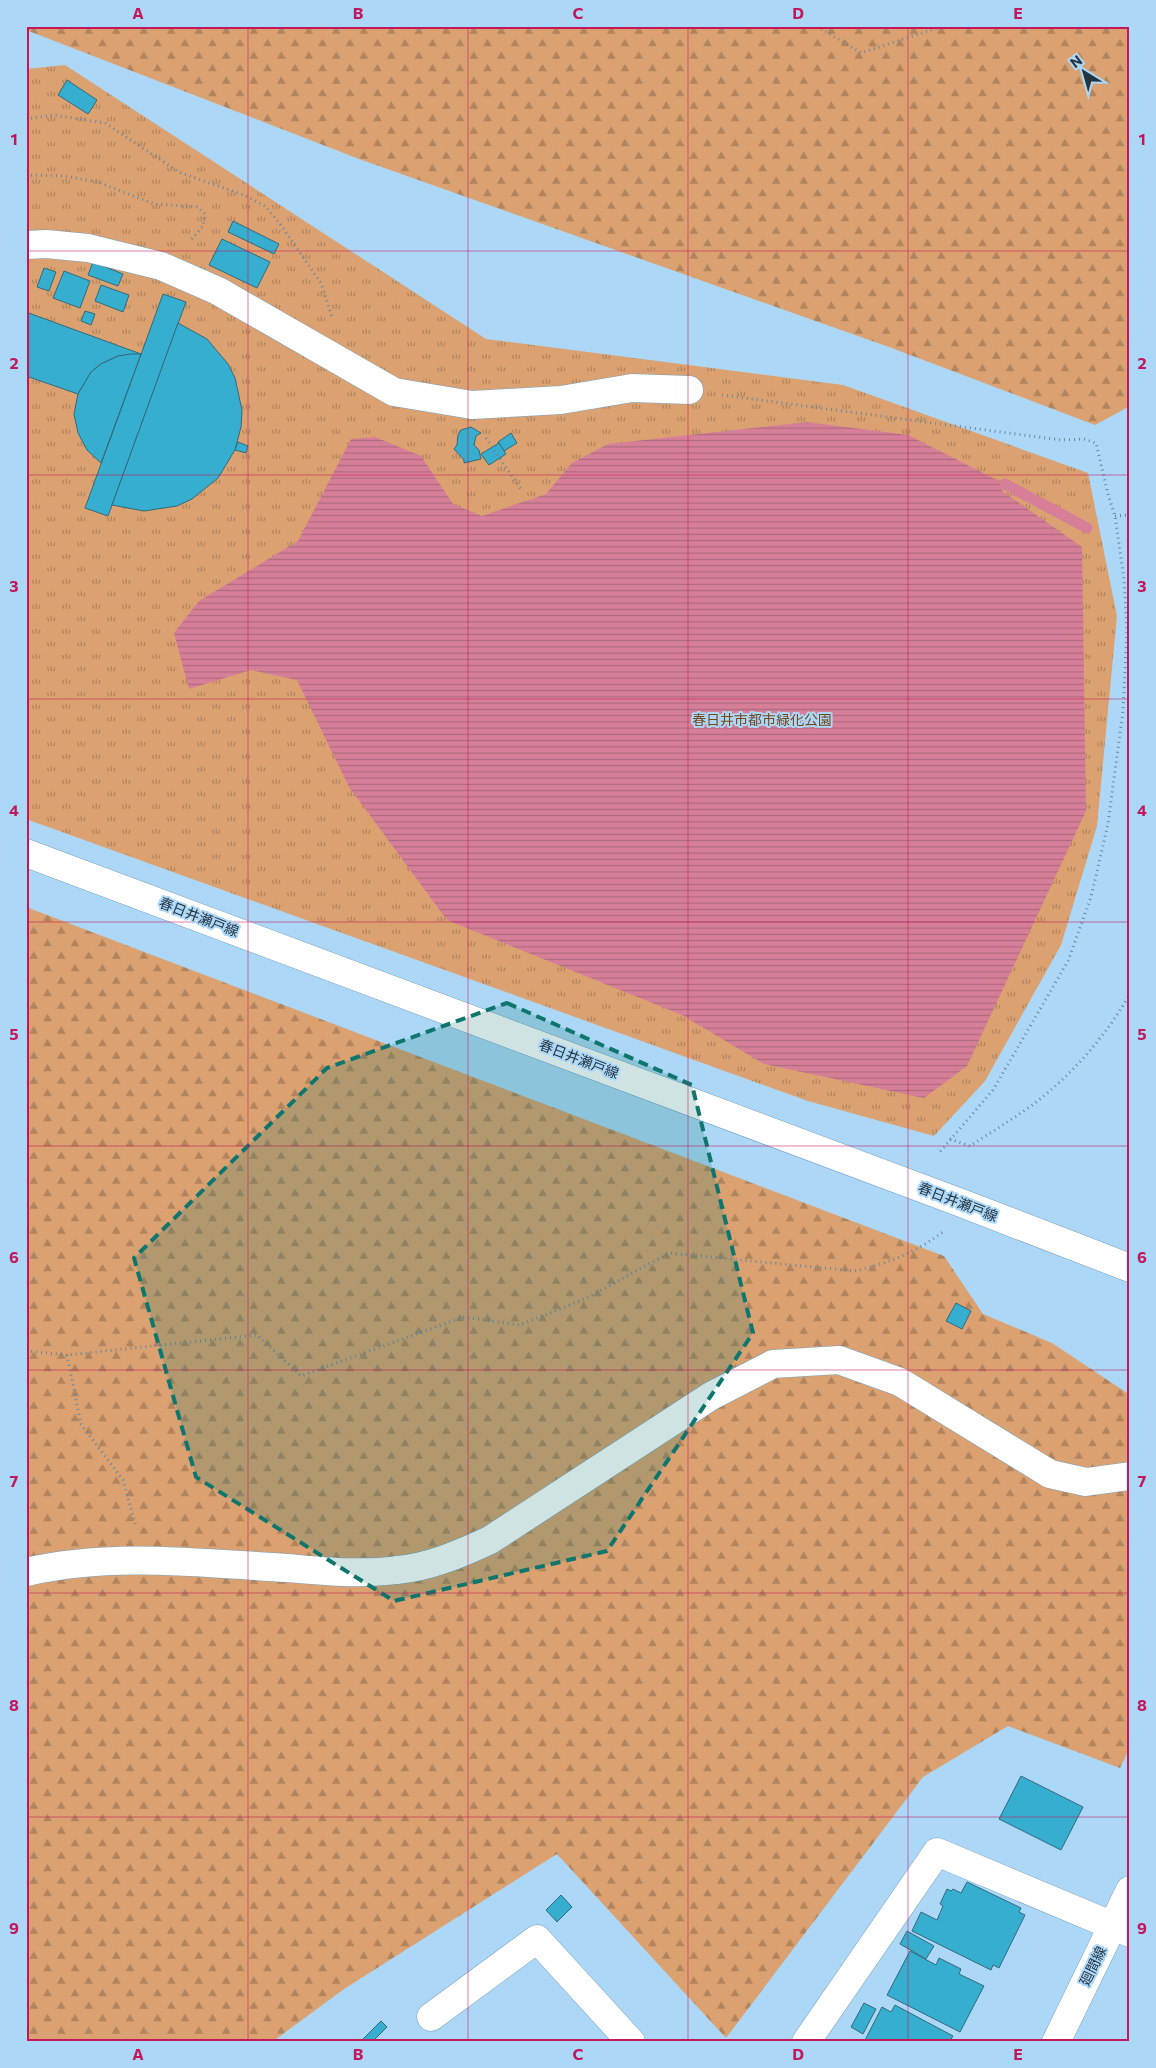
<svg xmlns="http://www.w3.org/2000/svg" width="1156" height="2068" viewBox="0 0 1156 2068" font-family="Commissioner,'Noto Sans JP',sans-serif">
	<style>
		.forest { fill: url(#forest-firs) }
		.park { fill: url(#park-tufts) }
		.water { fill: url(#water-rules) }
		.lines { fill: none; stroke-linecap: round; stroke-linejoin: round }
		.stream { stroke: #d77f99; stroke-width: 11 }
		.building { fill: #36aecf; stroke: #336a7b }
		.minor-casing { stroke: #77a0bf; stroke-width: 29 }
		.major-casing { stroke: #77a0bf; stroke-width: 29 }
		.path { stroke: #6a889f; stroke-width: 3; stroke-dasharray: 1 4; stroke-linecap: butt }
		.minor { stroke: #fff; stroke-width: 28 }
		.major { stroke: #fff; stroke-width: 28 }
		.marked { fill: #0f766e; fill-opacity: 0.2; stroke: #0f766e; stroke-width: 4; stroke-dasharray: 10 6; stroke-linejoin: round }
		.grid { fill: none; stroke: #c2185b; stroke-width: 1; stroke-opacity: 0.55 }
		.labels { text-anchor: middle; stroke-width: 4; stroke-linejoin: round; paint-order: stroke }
		.park-label { font-size: 14px; fill: #75471a; stroke: #acd7f7 }
		.street-label { font-size: 14px; fill: #243542; stroke: #acd7f7 }
		.neatline { fill: none; stroke: #c2185b; stroke-width: 2 }
		.grid-label { font-size: 16px; text-anchor: middle; font-weight: bold; fill: #c2185b }
	</style>
	<defs>
		<pattern id="forest-firs" width="22" height="20" patternUnits="userSpaceOnUse" patternTransform="scale(1.25)"><rect width="22" height="20" fill="#dba170"/><path d="M5 1l3.5 6h-7zM16 11l3.5 6h-7z" fill="#b1845e"/></pattern>
		<pattern id="park-tufts" width="24" height="20" patternUnits="userSpaceOnUse" patternTransform="scale(1.25)"><rect width="24" height="20" fill="#dba170"/><path d="M3 7l-1-3M5 7V3M7 7l1-3M15 17l-1-3M17 17v-4M19 17l1-3" fill="none" stroke="#b1845e"/></pattern>
		<pattern id="water-rules" width="6" height="5" patternUnits="userSpaceOnUse" patternTransform="scale(1.25)"><rect width="6" height="5" fill="#d77f99"/><path d="M0 2.5h6" fill="none" stroke="#ae697e"/></pattern>
	</defs>
	<rect width="100%" height="100%" fill="#acd7f7"/>
	<g class="forest">
		<path d="M26,26H1130V406L1095,425L889,347L359,159L26,30Z"/>
		<path d="M26,907L944,1256L983,1314L1052,1343L1130,1395V1747L1120,1768L1008,1726L923,1777L726,2038L557,1854L344,1989L272,2042H26Z"/>
	</g>
	<path class="park" d="M65,65L486,339L843,385L1088,473L1117,616L1097,826L1061,945L985,1081L934,1136L808,1101L26,819V69Z"/>
	<path class="water" d="M807,422L908,435L1005,484L1002,491L1082,547L1086,811L967,1066L924,1098L764,1064L682,1015L447,920L349,787L297,680L251,670L189,689L174,633L199,601L298,541L351,439L375,437L421,456L453,504L482,516L546,494L572,463L608,444Z"/>
	<g class="lines">
		<path class="stream" d="M1005,484L1087,528"/>
	</g>
	<g class="building">
		<path d="M67,80L97,100L88,114L58,95Z"/>
		<path d="M233,221L279,244L274,254L228,232Z"/>
		<path d="M222,239L270,262L257,288L209,265Z"/>
		<path d="M93,262L123,274L118,286L88,275Z"/>
		<path d="M44,268L56,272L49,291L37,287Z"/>
		<path d="M64,271L90,281L80,308L53,298Z"/>
		<path d="M101,285L129,295L123,312L95,301Z"/>
		<path d="M163,294L186,302L108,516L85,508Z"/>
		<path d="M85,311L95,314L91,325L81,321Z"/>
		<path d="M26,312L141,354L118,356L101,364L91,372L78,394L26,376Z"/>
		<path d="M178,323L207,339L228,364L235,378L242,410L241,427L235,450L218,478L192,499L177,506L144,511L112,505Z"/>
		<path d="M131,354H141L101,463L87,450L78,433L74,414L78,394L91,372L101,364L118,356Z"/>
		<path d="M471,427L481,433L476,436L474,445L479,450L481,459L464,463V460L454,449L457,445L458,435L461,430Z"/>
		<path d="M511,433L517,443L504,451L498,442Z"/>
		<path d="M238,442L248,446L246,453L235,450Z"/>
		<path d="M499,443L506,454L489,465L481,454Z"/>
		<path d="M956,1303L971,1311L962,1329L946,1321Z"/>
		<path d="M1021,1776L1083,1807L1061,1850L999,1819Z"/>
		<path d="M967,1882L1021,1908L1019,1912L1025,1915L999,1968L993,1965L991,1970L912,1931L921,1912L937,1920L943,1906L940,1904L947,1889L951,1891L953,1889L961,1893Z"/>
		<path d="M561,1895L572,1907L557,1922L546,1910Z"/>
		<path d="M907,1931L934,1946L926,1959L900,1944Z"/>
		<path d="M910,1951L936,1965L939,1958L961,1969L959,1974L984,1986L960,2032L887,1995Z"/>
		<path d="M864,2003L876,2009L863,2034L851,2027Z"/>
		<path d="M895,2005L953,2036L949,2042H864L882,2007L891,2012Z"/>
		<path d="M381,2021L387,2027L372,2042H360Z"/>
	</g>
	<g class="lines">
		<defs>
			<g id="minor">
				<path d="M26,245L46,244L88,248L161,266L218,291L394,392L472,405L561,400L632,388L689,390"/>
				<path d="M26,1572C112,1552 200,1563 287,1568C323,1571 360,1575 397,1570C430,1567 460,1554 490,1540L711,1396L773,1364L839,1360L900,1382L1050,1474L1086,1482L1130,1476"/>
				<path d="M431,2017L537,1939L631,2042"/>
				<path d="M806,2042L937,1852L1130,1933"/>
				<path d="M1056,2042L1130,1890"/>
			</g>
			<path id="major" d="M26,853L956,1201L1130,1268"/>
		</defs>
		<use href="#minor" class="minor-casing"/>
		<use href="#major" class="major-casing"/>
		<g class="path">
			<path d="M817,26L861,53L943,26"/>
			<path d="M26,119L54,115L105,123L179,172L246,196L265,206L280,224L321,283L332,317"/>
			<path d="M26,175L64,176L98,182L154,204L197,207L205,214L203,226L189,242"/>
			<path d="M722,395L1061,440L1084,439L1096,443L1108,494L1115,516L1124,579L1127,631L1123,711L1108,824L1091,897L1068,961L993,1090L939,1153"/>
			<path d="M486,438L522,491"/>
			<path d="M1115,516L1130,515"/>
			<path d="M950,1139L970,1146C990,1133 1011,1120 1031,1106C1071,1076 1105,1037 1130,994"/>
			<path d="M26,1351L67,1355L257,1335L301,1376L463,1317L520,1325L587,1298L669,1253L854,1271C887,1264 917,1252 944,1231"/>
			<path d="M67,1355L81,1424L123,1480L136,1527"/>
		</g>
		<use href="#minor" class="minor"/>
		<use href="#major" class="major"/>
	</g>
	<path class="marked" d="M507,1003L692,1085L753,1333L607,1551L394,1601L196,1477L134,1258L327,1068Z"/>
	<path class="grid" d="M248,26V2042M468,26V2042M688,26V2042M908,26V2042M26,251H1130M26,475H1130M26,699H1130M26,922H1130M26,1146H1130M26,1370H1130M26,1593H1130M26,1817H1130"/>
	<g class="labels">
		<g class="park-label">
			<text x="762" y="725">春日井市都市緑化公園</text>
		</g>
		<g class="street-label">
			<text transform="translate(199 917) rotate(21)" y="5">春日井瀬戸線</text>
			<text transform="translate(579 1059) rotate(21)" y="5">春日井瀬戸線</text>
			<text transform="translate(958 1202) rotate(21)" y="5">春日井瀬戸線</text>
			<text transform="translate(1093 1966) rotate(-64)" y="5">廻間線</text>
		</g>
	</g>
	<rect width="1156" height="2068" fill="none" stroke="#acd7f7" stroke-width="55"/>
	<g transform="translate(1084 72) rotate(323)" stroke="#acd7f7" stroke-width="4" paint-order="stroke">
	<path d="M0-4L9 19L0 12L-9 19Z" fill="#243542"/>
	<text y="-8" font-size="14" font-weight="bold" text-anchor="middle" fill="#243542">N</text>
	</g>
	<rect x="28" y="28" width="1100" height="2012" class="neatline"/>
	<g class="grid-label">
		<text x="138" y="19">A</text>
		<text x="358" y="19">B</text>
		<text x="578" y="19">C</text>
		<text x="798" y="19">D</text>
		<text x="1018" y="19">E</text>
		<text x="14" y="145">1</text>
		<text x="1142" y="145">1</text>
		<text x="14" y="369">2</text>
		<text x="1142" y="369">2</text>
		<text x="14" y="592">3</text>
		<text x="1142" y="592">3</text>
		<text x="14" y="816">4</text>
		<text x="1142" y="816">4</text>
		<text x="14" y="1040">5</text>
		<text x="1142" y="1040">5</text>
		<text x="14" y="1263">6</text>
		<text x="1142" y="1263">6</text>
		<text x="14" y="1487">7</text>
		<text x="1142" y="1487">7</text>
		<text x="14" y="1711">8</text>
		<text x="1142" y="1711">8</text>
		<text x="14" y="1934">9</text>
		<text x="1142" y="1934">9</text>
		<text x="138" y="2060">A</text>
		<text x="358" y="2060">B</text>
		<text x="578" y="2060">C</text>
		<text x="798" y="2060">D</text>
		<text x="1018" y="2060">E</text>
	</g>
</svg>
